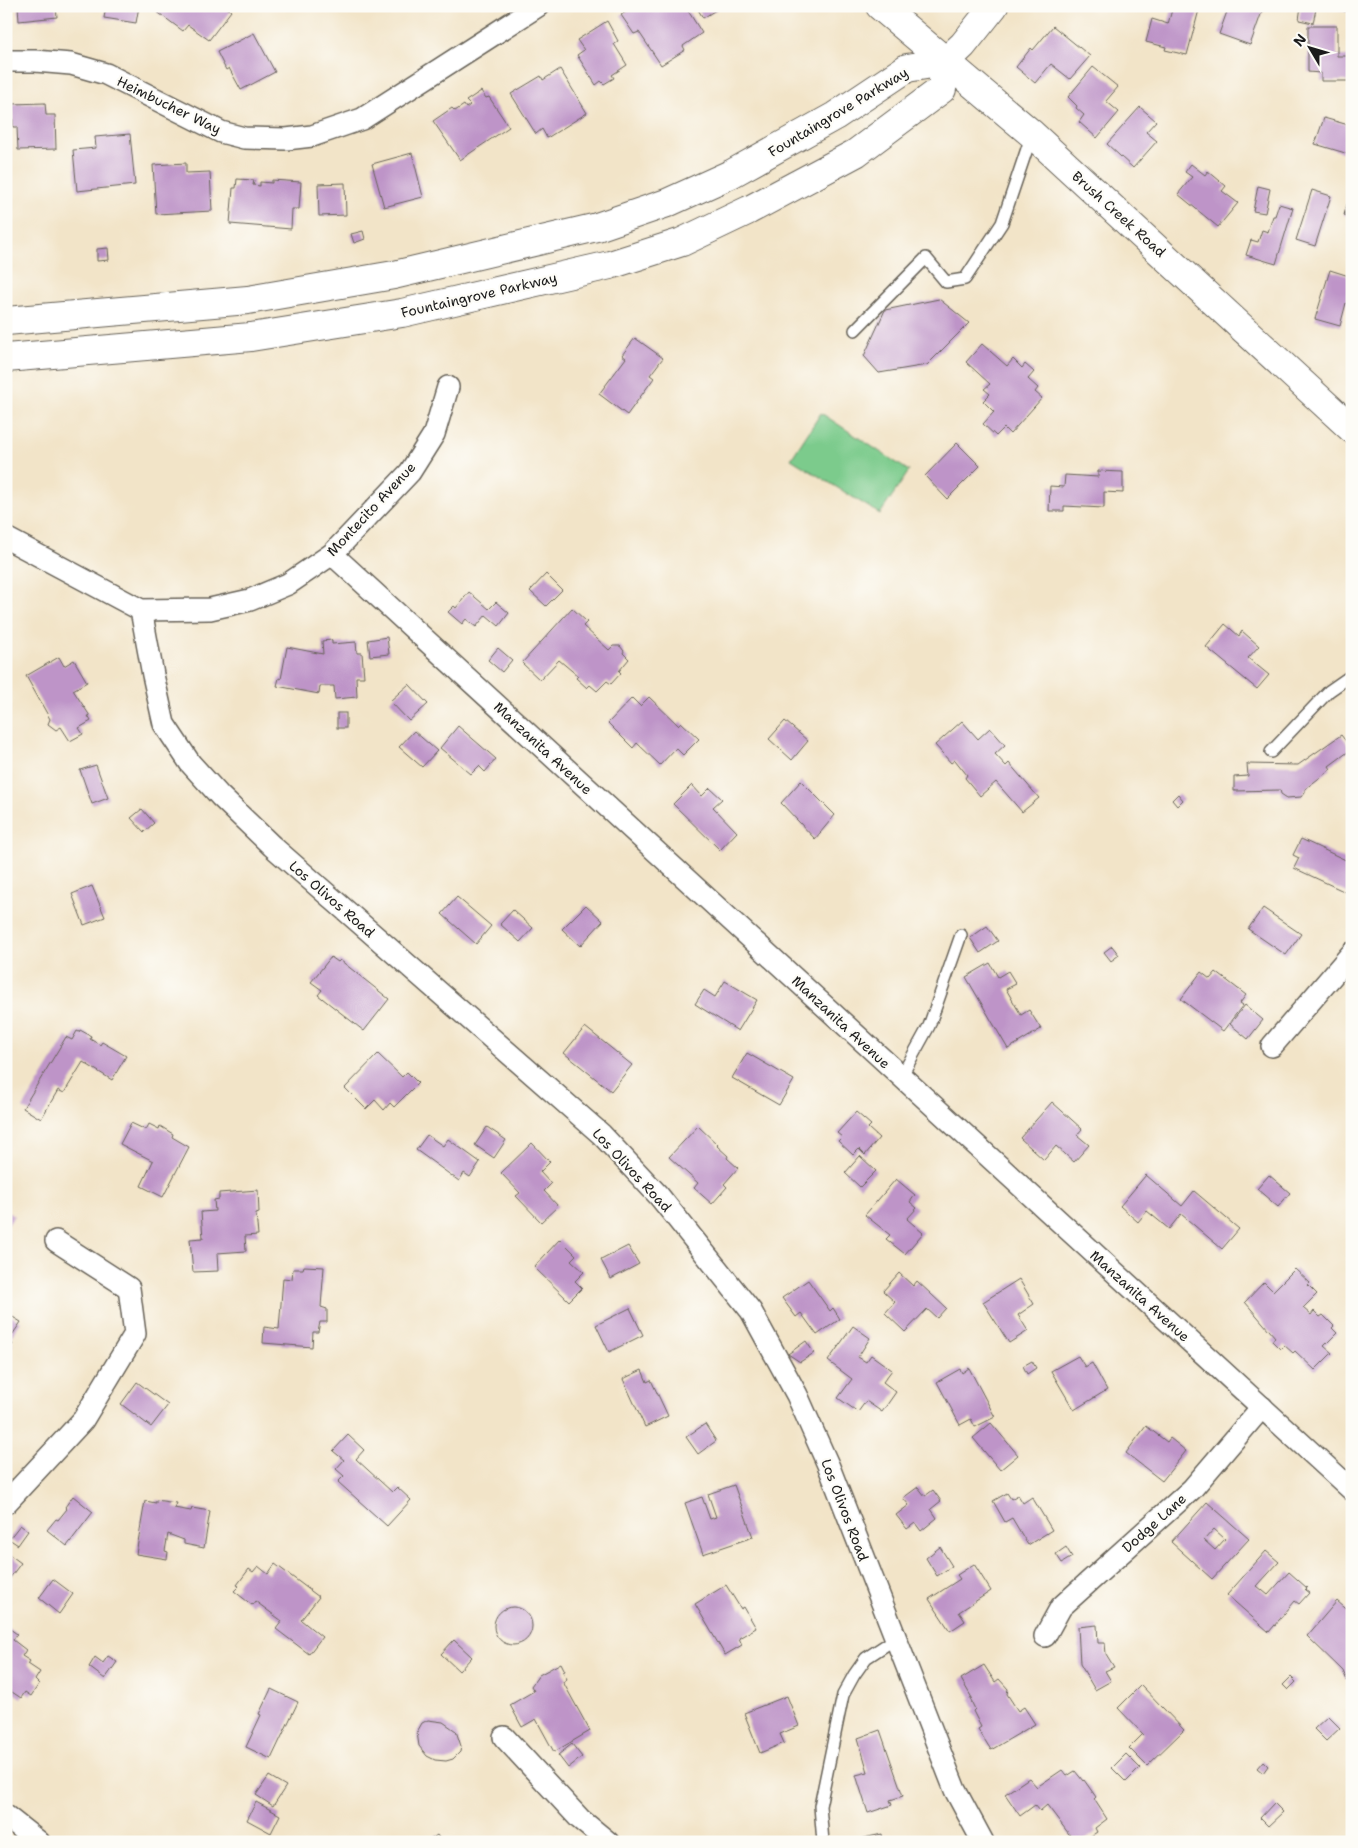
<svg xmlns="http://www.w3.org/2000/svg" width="1358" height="1848" viewBox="0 0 1358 1848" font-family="'Shantell Sans',sans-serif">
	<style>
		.green { fill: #7bcb8c; stroke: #4c7454 }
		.building { fill: #be94c8; fill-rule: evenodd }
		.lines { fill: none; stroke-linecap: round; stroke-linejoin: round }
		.lane-casing { stroke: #676258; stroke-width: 14 }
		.street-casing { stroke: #676258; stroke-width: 24 }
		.secondary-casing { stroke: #676258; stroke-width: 30 }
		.lane { stroke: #fff; stroke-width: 11 }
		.street { stroke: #fff; stroke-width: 21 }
		.secondary { stroke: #fff; stroke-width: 28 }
		.labels { text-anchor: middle; stroke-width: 4.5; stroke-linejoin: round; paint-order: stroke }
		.street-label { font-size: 14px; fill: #1c1c1c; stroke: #fdfcf7 }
	</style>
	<rect width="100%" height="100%" fill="#fdfcf7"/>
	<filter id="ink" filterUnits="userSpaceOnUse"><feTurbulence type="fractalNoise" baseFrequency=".02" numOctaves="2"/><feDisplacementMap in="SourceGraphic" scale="10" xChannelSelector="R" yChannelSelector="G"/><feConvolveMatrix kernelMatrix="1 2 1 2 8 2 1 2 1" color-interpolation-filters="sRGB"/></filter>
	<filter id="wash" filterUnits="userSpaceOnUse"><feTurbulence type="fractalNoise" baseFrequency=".0096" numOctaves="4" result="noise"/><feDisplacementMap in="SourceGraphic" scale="20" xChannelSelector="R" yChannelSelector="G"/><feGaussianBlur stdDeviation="1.12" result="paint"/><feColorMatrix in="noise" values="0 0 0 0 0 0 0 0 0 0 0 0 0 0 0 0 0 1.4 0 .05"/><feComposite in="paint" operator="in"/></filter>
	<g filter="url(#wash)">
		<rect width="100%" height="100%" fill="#f2e4c8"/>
		<path class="green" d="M821,413L909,471L880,514L791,459Z"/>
		<g id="blocks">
			<g class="building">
				<path d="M18,6H56L57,17L19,21Z"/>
				<path d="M106,6H139L136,23L104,18Z"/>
				<path d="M160,6H225L231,11L209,40L188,25L183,31L156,11Z"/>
				<path d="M635,6H685L702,33L683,46L685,50L661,65L639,32L634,34L621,15Z"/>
				<path d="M696,6H722L703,18Z"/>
				<path d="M1173,6H1200L1187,55L1165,50L1166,47L1146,42L1152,19L1168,24Z"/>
				<path d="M1229,6H1264L1250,45L1219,34Z"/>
				<path d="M1301,6L1316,9L1313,23L1299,20Z"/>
				<path d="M1333,6H1352V13L1333,8Z"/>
				<path d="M607,21L618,41L614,44L627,65L612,75L614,78L604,84L601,81L596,85L577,55L584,50L577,40Z"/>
				<path d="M1053,26L1090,56L1070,79L1051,64L1035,83L1016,67L1031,48L1033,50Z"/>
				<path d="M1308,26H1337V56H1352V81H1321V73L1308,72Z"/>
				<path d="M254,33L275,72L241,90L229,68L226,70L217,52Z"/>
				<path d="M1093,67L1118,87L1106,101L1119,112L1097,138L1079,122L1084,115L1076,108L1077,106L1068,97Z"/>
				<path d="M560,69L587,113L547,138L542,129L536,134L511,94L541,76L543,80Z"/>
				<path d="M481,91L486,98L489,97L509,127L460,160L433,121L452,108L455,111L464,105L466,108L470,105L466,101Z"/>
				<path d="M45,103L46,115H55L56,149L18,150L17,127H13L12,104Z"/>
				<path d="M1140,107L1156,121L1146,132L1157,141L1133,168L1107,144Z"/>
				<path d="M1324,118L1352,126V155L1315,144Z"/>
				<path d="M130,134L135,185L77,191L73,150L96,148L95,137Z"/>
				<path d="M412,153L423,197L384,207L372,164Z"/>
				<path d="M186,163V173L210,172L212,211L156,214L153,165Z"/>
				<path d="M1191,164L1205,175L1208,171L1226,186L1222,191L1238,203L1218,227L1178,194L1192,177L1185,172Z"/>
				<path d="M237,179L254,180L253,185L260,186V182L272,183V180L301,182L299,209H292L291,229L230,224L233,188H236Z"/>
				<path d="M345,183L346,215L319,216L318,184Z"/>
				<path d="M1258,186L1270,189L1265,213L1253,211Z"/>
				<path d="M1312,190L1331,196L1315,246L1296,240Z"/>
				<path d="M1279,204L1293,208L1276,264L1246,255L1251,240L1258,242L1262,230L1268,232L1273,216H1275Z"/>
				<path d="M1347,204L1352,205V218L1344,215Z"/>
				<path d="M363,231L365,239L354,243L351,234Z"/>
				<path d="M108,248L109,260L97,261V249Z"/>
				<path d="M1330,270L1352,277V304L1346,303L1340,326L1315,319Z"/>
				<path d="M939,299L969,323L927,365L879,373L864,356L885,310Z"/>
				<path d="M635,338L663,358L650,375L654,378L627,415L599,394L626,358L622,355Z"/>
				<path d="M982,344L1007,366L1013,359L1022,368L1025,364L1034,372L1028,379L1038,388L1035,392L1042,398L1010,434L1004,428L996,436L983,424L994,412L983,401L990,394L984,389L990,384L966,362Z"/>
				<path d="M957,443L980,466L947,499L925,476Z"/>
				<path d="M1098,471L1123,472V493L1104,492V508L1064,506V511H1049L1050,486L1064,487L1065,475L1098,477Z"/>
				<path d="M546,574L562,590L546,606L530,591Z"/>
				<path d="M469,592L489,609L496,602L509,613L499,626L486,615L476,627L466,619L462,624L448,612L454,606L456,608Z"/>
				<path d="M572,608L587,622L583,626L609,650L613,646H620L624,651L623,653L629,659L619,671L621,673L611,684L607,681L597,691L590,685L587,688L576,678L578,676L559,660L540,680L522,663Z"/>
				<path d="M1225,624L1239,636L1242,631L1259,646L1248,658L1269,675L1257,689L1206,647Z"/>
				<path d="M387,637L389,654L370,656L368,640Z"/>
				<path d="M332,640V644L356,642L357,653H362L364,677H356L357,697L335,699L334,686H320L319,694L277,686L279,678L281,679L287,647L323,654L322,641Z"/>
				<path d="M498,648L512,660L502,672L488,660Z"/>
				<path d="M59,657L64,666L74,660L87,682L73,690L90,716H88L91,721L79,728L83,734L70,741L61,727L56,730L48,724L50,719L26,676Z"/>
				<path d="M409,684L428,704L409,721L390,701Z"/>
				<path d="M649,697L678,725L681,722L699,739L683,755L676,748L660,765L637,743L633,748L608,723L632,698L640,706Z"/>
				<rect x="337" y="713" width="9" height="15"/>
				<path d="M785,721L808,741L792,760L769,739Z"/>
				<path d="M962,721L978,739L990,728L1005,745L995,754L1006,766L1009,763L1039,798L1022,812L996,782L980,796L965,778L967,775L955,760L951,763L935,745Z"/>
				<path d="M458,726L496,759L485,772L479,766L471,774L440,748Z"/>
				<path d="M414,731L437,751L422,767L399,747Z"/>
				<path d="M1341,735L1352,749L1329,766L1331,769L1305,789V792L1301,797L1287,798L1281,794L1280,790L1234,791V777L1248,776L1247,764L1298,765Z"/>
				<path d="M96,765L108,798L92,804L80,770Z"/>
				<path d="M801,781L835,815L815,839L781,803Z"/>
				<path d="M692,785L702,796L710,788L722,799L713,807L737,832L720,850L673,804Z"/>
				<path d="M1178,794L1183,800L1177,806L1172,800Z"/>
				<path d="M142,809L154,823L144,832L131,818Z"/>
				<path d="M1301,839L1352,863V895L1294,868L1299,858L1293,855Z"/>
				<path d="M92,886L105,917L84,925L72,894Z"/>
				<path d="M457,897L491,926L476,944L442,914Z"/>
				<path d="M586,905L603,921L580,946L562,929Z"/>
				<path d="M1263,908L1301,934L1286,955L1248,929Z"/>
				<path d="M513,910L533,928L520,942L500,924Z"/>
				<path d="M987,926L998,941L980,953L970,938Z"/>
				<path d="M1112,946L1119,955L1111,961L1104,952Z"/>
				<path d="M331,957L338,962L340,960L389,999L364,1031L318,995L322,990L311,982Z"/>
				<path d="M990,963L998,977L1008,971L1016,984L1006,989L1021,1015L1029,1010L1041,1029L1008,1049L966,977Z"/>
				<path d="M1201,972L1210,979L1216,972L1246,995L1240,1003L1243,1005L1223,1031L1181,999Z"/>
				<path d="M725,981L757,1000L738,1031L695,1004L704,990L715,997Z"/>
				<path d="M1245,1005L1263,1020L1248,1039L1230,1024Z"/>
				<path d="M585,1027L632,1065L611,1091L564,1053Z"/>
				<path d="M80,1030L91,1036L90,1039L100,1045L102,1042L126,1056L112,1080L83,1062L64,1093L58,1090L41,1119L23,1108L66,1037L72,1040L77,1031L79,1032Z"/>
				<path d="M747,1053L794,1080L779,1105L732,1078Z"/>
				<path d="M378,1054L402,1077L407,1072L418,1083L394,1107L390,1103L384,1110L375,1100L366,1109L345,1088Z"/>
				<path d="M1052,1102L1082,1129L1077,1135L1089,1145L1074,1162L1056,1146L1044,1160L1020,1138Z"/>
				<path d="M856,1112L871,1125L868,1128L879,1138L865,1155L859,1149L853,1155L838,1141L842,1137L837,1133Z"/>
				<path d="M131,1123L146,1130L149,1124L159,1129L160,1126L173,1134L172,1137L189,1147L163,1197L141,1186L153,1161L120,1144Z"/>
				<path d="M698,1126L718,1145L717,1146L728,1156L727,1158L738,1168L724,1184L727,1187L712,1204L694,1188L698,1183L669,1157Z"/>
				<path d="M487,1127L506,1140L494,1158L475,1145Z"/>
				<path d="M427,1135L443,1146L448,1139L480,1162L470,1177L464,1173L459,1181L416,1150Z"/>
				<path d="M532,1143L550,1162L540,1172L551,1184L544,1191L558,1206L541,1222L516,1196L520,1193L501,1173Z"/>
				<path d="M860,1156L876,1171L860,1187L845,1173Z"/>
				<path d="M1146,1175L1182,1206L1194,1191L1239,1229L1222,1249L1181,1214L1169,1229L1147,1211L1138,1222L1120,1206Z"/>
				<path d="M1269,1175L1290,1193L1278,1207L1257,1189Z"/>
				<path d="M896,1179L915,1195L910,1202L917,1208L907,1219L923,1233L905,1254L886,1239L890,1235L865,1215Z"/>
				<path d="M258,1190L259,1213L256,1214L258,1235L245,1236L246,1251L217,1253L218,1271L193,1272L190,1239L203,1238L201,1212L215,1211L214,1200L219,1199V1193Z"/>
				<path d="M8,1212L14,1216L8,1225L6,1224V1216Z"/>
				<path d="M560,1239L576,1255L571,1260L584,1272L575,1281L582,1288L569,1301L534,1267Z"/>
				<path d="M628,1246L639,1264L611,1279L601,1260Z"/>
				<path d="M304,1266L324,1267L321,1307L327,1309V1322H320L318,1332H313L312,1347L263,1343L264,1327L279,1329L283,1278L292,1279L293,1269H303Z"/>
				<path d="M1295,1269L1310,1283L1308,1285L1317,1294L1303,1308L1311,1315L1314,1311L1320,1317L1323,1315L1334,1326L1332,1328L1337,1333L1324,1346L1332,1353L1315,1370L1295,1351L1293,1353L1284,1345L1280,1349L1272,1341L1275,1337L1245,1302L1264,1282L1273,1291Z"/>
				<path d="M899,1273L913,1286L917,1281L946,1308L937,1318L927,1309L905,1332L885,1313L895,1302L883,1291Z"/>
				<path d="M1019,1279L1034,1304L1018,1315L1028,1331L1009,1343L983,1302Z"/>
				<path d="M808,1280L830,1311L833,1308L840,1319L817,1335L801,1313L796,1317L782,1298Z"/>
				<path d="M630,1308L643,1335L609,1352L596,1325Z"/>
				<path d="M6,1313L21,1322L8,1341L13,1344L6,1354Z"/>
				<path d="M853,1326L870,1338L858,1357L866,1362L871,1355L892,1370L883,1382L896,1392L882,1412L866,1401L858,1412L838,1398L852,1379L828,1361Z"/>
				<path d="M806,1341L814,1353L800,1362L788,1354Z"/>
				<path d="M1078,1356L1085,1367L1092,1363L1107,1390L1074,1410L1051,1371Z"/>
				<path d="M1032,1361L1036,1368L1027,1374L1023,1366Z"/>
				<path d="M969,1368L995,1417L975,1427L971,1419L960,1425L937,1382L960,1369L962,1373Z"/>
				<path d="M642,1370L647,1382L651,1380L668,1416L645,1427L623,1379Z"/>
				<path d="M137,1382L168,1405L151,1427L121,1404Z"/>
				<path d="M991,1423L1018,1455L1000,1470L973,1438Z"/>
				<path d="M705,1424L716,1441L698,1454L686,1437Z"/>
				<path d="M1146,1426L1167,1442L1170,1438L1186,1451L1162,1481L1126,1453Z"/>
				<path d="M348,1435L364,1450L356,1459L392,1492L397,1487L411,1500L387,1526L338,1482L344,1476L336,1469L344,1460L333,1451Z"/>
				<path d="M734,1485L753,1537L703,1554L685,1503L702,1497L710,1519L716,1517L708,1494Z"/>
				<path d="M918,1487L925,1496L933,1490L941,1501L931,1509L937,1518L921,1531L915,1523L907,1529L896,1515L909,1505L903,1498Z"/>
				<path d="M1007,1493L1011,1499L1018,1495L1023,1503L1032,1497L1052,1530L1028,1545L1012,1518L1005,1522L993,1501Z"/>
				<path d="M73,1496L93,1512L67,1546L47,1530L56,1519L58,1520L67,1509L65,1507Z"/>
				<path d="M156,1500L176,1503L174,1508L191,1511L192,1508L210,1511L204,1548L184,1544V1540L168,1534L165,1551L168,1552L167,1559L136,1554L145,1501L156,1503Z"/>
				<path d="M1207,1502L1249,1539L1212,1579L1171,1542ZM1214,1529L1225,1539L1215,1550L1204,1540Z"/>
				<path d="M20,1525L28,1531L18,1545L9,1539Z"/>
				<path d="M940,1547L952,1566L937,1576L926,1558Z"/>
				<path d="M1066,1547L1072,1557L1062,1563L1056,1554Z"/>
				<path d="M1266,1551L1279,1562L1257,1586L1268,1595L1289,1572L1307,1588L1305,1590L1309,1593L1299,1604L1295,1601L1269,1632L1227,1595Z"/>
				<path d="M6,1552L21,1563L6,1583Z"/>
				<path d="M275,1564L319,1597L301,1620L322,1637L309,1654L276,1629L282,1621L255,1601L252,1605L234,1591L239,1586L237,1585L249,1569L253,1572L258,1566L268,1574Z"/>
				<path d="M974,1564L991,1591L959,1612L965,1621L950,1631L929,1599L960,1579L957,1575Z"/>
				<path d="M53,1579L73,1594L59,1614L39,1598Z"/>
				<path d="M726,1585L741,1609L744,1607L756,1628L739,1638L742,1645L725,1655L695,1604Z"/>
				<path d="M1337,1601L1352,1614V1619L1348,1623L1352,1627V1687L1348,1683L1343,1671L1307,1636Z"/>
				<circle cx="513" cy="1626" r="19"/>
				<path d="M1097,1625L1098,1643H1105L1106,1654L1114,1667L1105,1671L1111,1681L1095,1690L1080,1664L1078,1627Z"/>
				<path d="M6,1626L17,1634L13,1640L26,1650L22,1656L30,1661L28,1664L40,1672L35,1680L39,1684L31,1696L25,1692L21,1698L6,1688Z"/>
				<path d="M454,1640L472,1657L459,1671L441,1654Z"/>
				<path d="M108,1656L117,1662L105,1679L89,1667L95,1657L103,1663Z"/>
				<path d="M561,1663L565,1671L563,1672L567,1679L563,1682L590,1731L554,1752L536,1719L522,1727L510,1705L534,1691L531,1686L539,1675Z"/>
				<path d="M984,1665L995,1682L999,1679L1008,1689L1007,1694L1018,1711L1024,1707L1035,1724L991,1750L978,1729L981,1727L973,1711L975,1709L970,1699L972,1698L961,1679Z"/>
				<path d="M1291,1677L1296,1682L1288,1690L1283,1685Z"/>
				<path d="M1141,1685L1184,1730L1147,1766L1129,1748L1143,1734L1118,1708Z"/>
				<path d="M271,1689L298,1702L271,1759L246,1747L261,1715L259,1714Z"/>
				<path d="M787,1696L799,1726L780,1734L784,1743L760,1753L744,1713Z"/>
				<path d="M1328,1716L1340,1728L1326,1741L1314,1729Z"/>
				<path d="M428,1720L443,1722L456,1731L461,1746L460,1752L453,1759L446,1761L435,1760L427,1756L419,1746L417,1732L422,1723Z"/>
				<path d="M880,1730L903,1796L890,1800L892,1805L868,1813L856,1775L868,1772L858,1738Z"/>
				<path d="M572,1744L582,1757L568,1768L558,1755Z"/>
				<path d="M1126,1754L1140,1768L1126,1782L1112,1768Z"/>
				<path d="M1263,1761L1268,1766L1263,1773L1257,1768Z"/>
				<path d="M1062,1770L1067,1776L1075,1771L1083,1781L1084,1780L1096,1797L1094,1799L1107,1819L1095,1828L1097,1832L1082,1842H1075L1047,1805L1040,1811L1035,1805L1020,1816L1005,1794L1029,1778L1037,1787Z"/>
				<path d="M269,1776L286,1786L273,1806L256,1795Z"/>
				<path d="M256,1802L280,1815L271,1833L247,1820Z"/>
				<path d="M1274,1803L1283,1812L1268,1826L1260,1818Z"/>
				<path d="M882,1834L883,1842H860L859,1839Z"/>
				<path d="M437,1835L442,1842H431L430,1840Z"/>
			</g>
		</g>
	</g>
	<g filter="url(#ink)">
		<use href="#blocks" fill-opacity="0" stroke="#676258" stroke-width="1"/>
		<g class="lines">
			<defs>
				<g id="lane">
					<path d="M855,330L926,258L946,282L965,279L1002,223L1032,134"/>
					<path d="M1271,752L1329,691L1352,675"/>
					<path d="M901,1077L929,1026L961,935"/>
					<path d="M823,1842L820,1806L843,1695L854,1675L866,1658L895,1639"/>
				</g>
				<g id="street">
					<path d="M6,61H35L71,64L106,74L221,132L244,138L286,139L312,136L362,119L538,6"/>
					<path d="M6,538L141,610L210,609L250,600L288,584L332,554L410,472L434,434L448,387"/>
					<path d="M332,554L1352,1490"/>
					<path d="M141,610L153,675L164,724L190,763L220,796L272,846L601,1134L659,1196L751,1311L797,1395L829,1467L955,1790L983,1842"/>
					<path d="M1272,1046L1352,953"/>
					<path d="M6,1503L83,1420L135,1334L129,1288L56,1241"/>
					<path d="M1045,1636L1061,1607L1192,1489L1262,1407"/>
					<path d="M504,1737L580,1819L608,1842"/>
					<path d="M6,1816L39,1842"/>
				</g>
				<g id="secondary">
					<path d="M880,6L1032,134L1352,429"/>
					<path d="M945,62L963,45L994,6"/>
					<path d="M6,321L248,300L394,275L597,227L667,203L731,174L835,116L907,68L945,62"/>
					<path d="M6,358L251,337L402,313L610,265L682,242L749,210L856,153L942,89L945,62"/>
				</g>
			</defs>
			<use href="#lane" class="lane-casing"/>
			<use href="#street" class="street-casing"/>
			<use href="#secondary" class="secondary-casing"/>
			<use href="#lane" class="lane"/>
			<use href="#street" class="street"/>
			<use href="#secondary" class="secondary"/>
		</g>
	</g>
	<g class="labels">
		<g class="street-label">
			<text transform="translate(169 105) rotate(26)" y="5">Heimbucher Way</text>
			<text transform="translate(838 112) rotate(-31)" y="5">Fountaingrove Parkway</text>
			<text transform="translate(1119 214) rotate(42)" y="5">Brush Creek Road</text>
			<text transform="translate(479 295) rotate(-13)" y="5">Fountaingrove Parkway</text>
			<text transform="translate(371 509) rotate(-47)" y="5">Montecito Avenue</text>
			<text transform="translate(543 748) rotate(43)" y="5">Manzanita Avenue</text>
			<text transform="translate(332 899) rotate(41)" y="5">Los Olivos Road</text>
			<text transform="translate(841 1022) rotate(43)" y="5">Manzanita Avenue</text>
			<text transform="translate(632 1170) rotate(47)" y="5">Los Olivos Road</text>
			<text transform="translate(1140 1296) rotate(42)" y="5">Manzanita Avenue</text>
			<text transform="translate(845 1510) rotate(69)" y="5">Los Olivos Road</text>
			<text transform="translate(1154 1523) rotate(-42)" y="5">Dodge Lane</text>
		</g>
	</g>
	<rect width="1358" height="1848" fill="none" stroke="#fdfcf7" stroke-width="25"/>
	<g transform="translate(1310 48) rotate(308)" stroke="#fdfcf7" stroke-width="4" paint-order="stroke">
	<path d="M0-4L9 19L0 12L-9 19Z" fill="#1c1c1c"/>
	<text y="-8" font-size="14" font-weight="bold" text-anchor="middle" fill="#1c1c1c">N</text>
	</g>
</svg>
